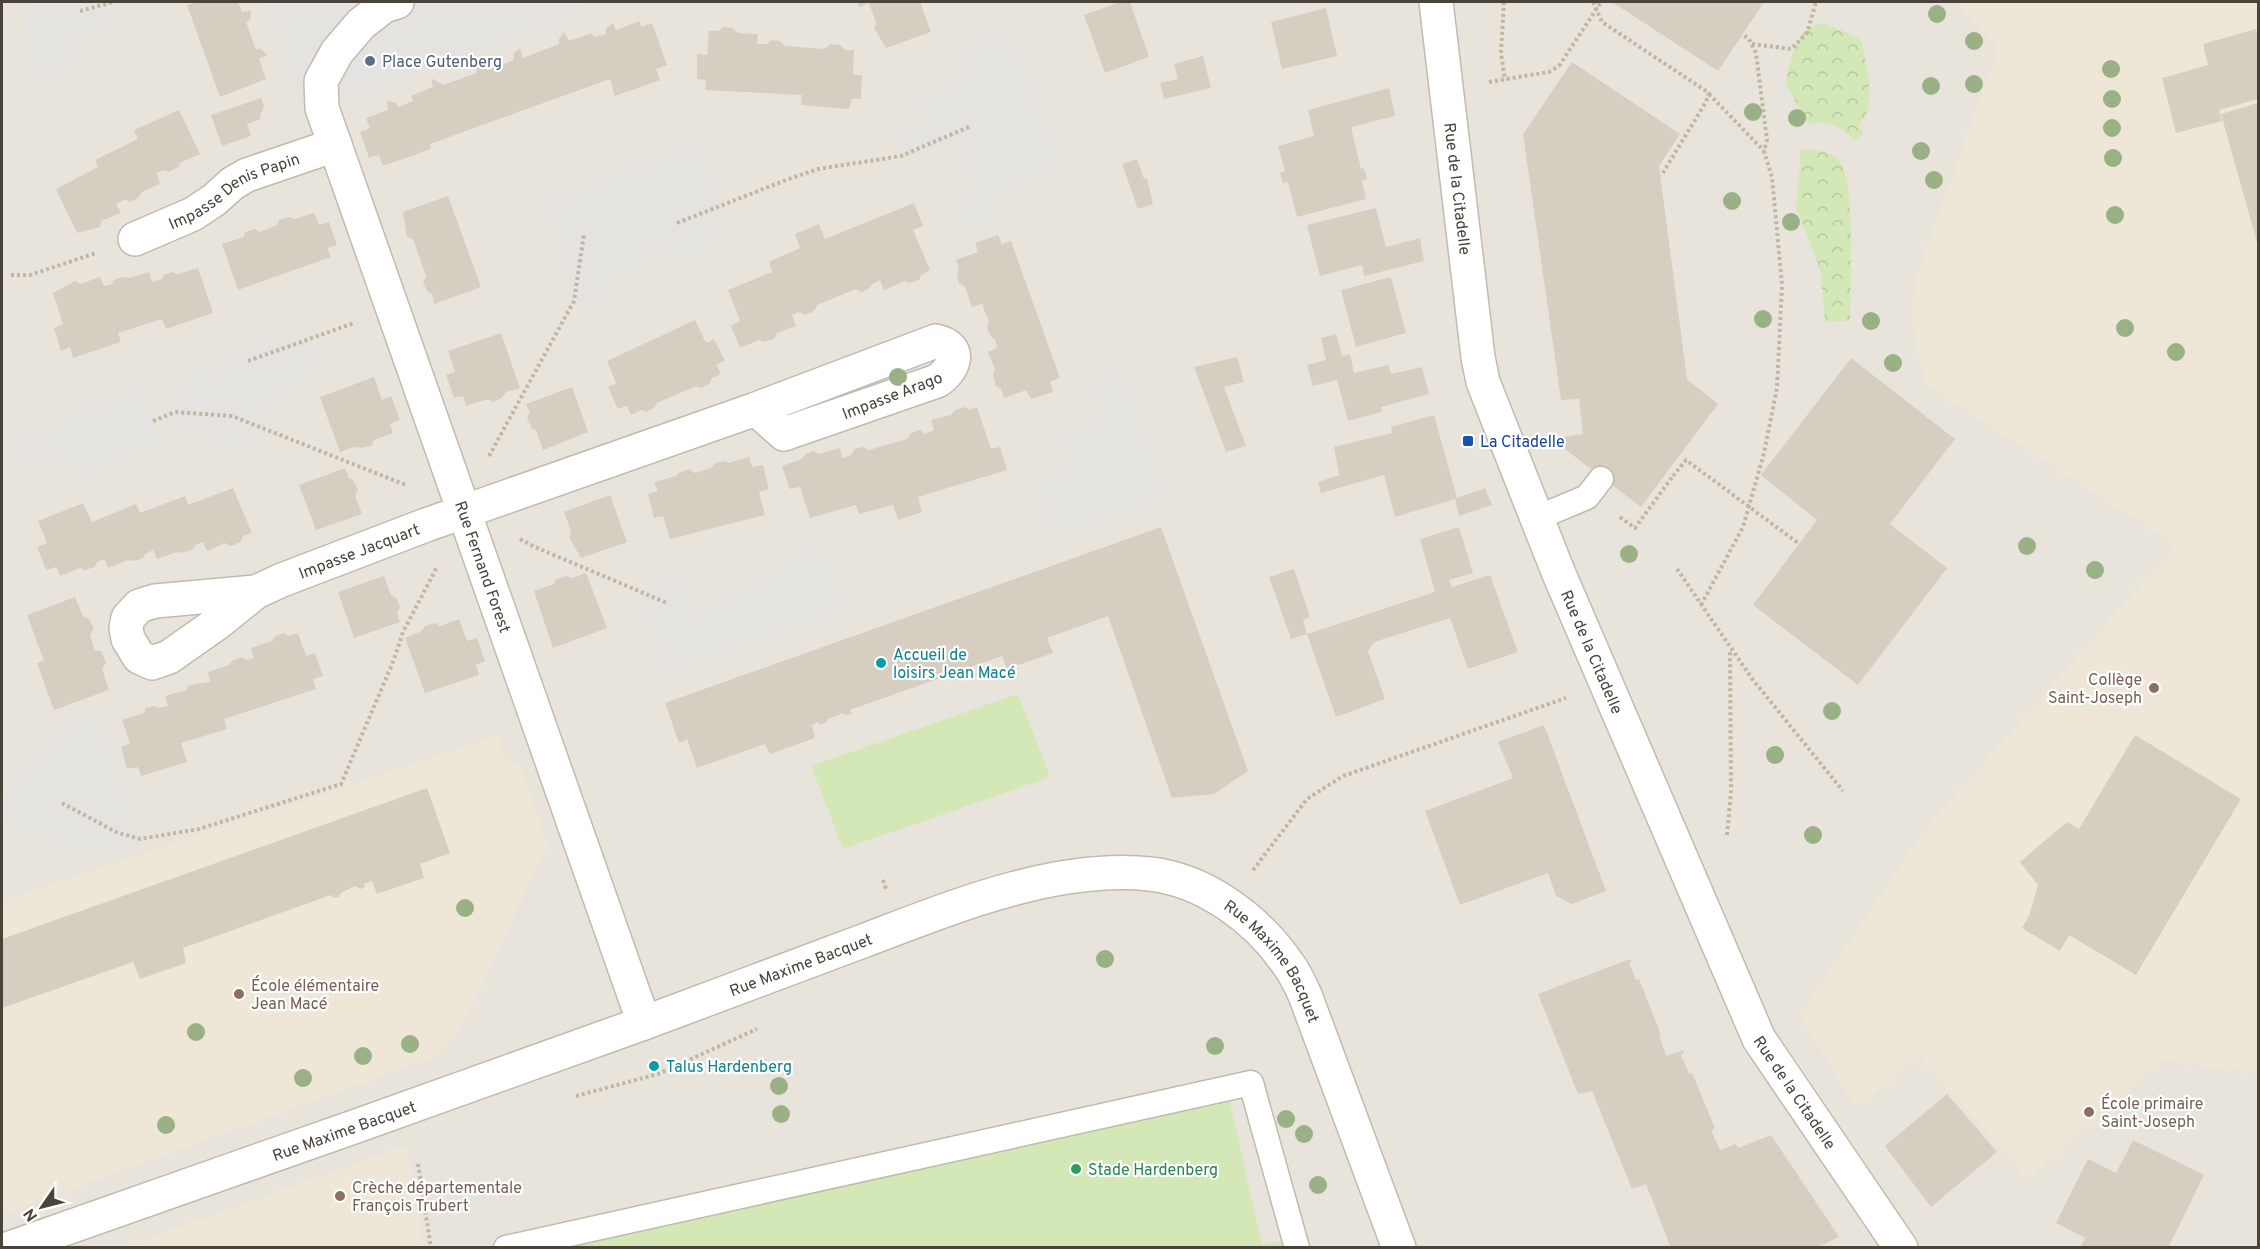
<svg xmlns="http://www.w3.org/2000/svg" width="2260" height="1249" viewBox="0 0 2260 1249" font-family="Overpass,sans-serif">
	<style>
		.residential { fill: #e9e4db }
		.education { fill: #eee7d7 }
		.grass { fill: #d3e7b7 }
		.forest { fill: url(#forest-crowns) }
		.parking { fill: #e5e3e0 }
		.building { fill: #d7cec2 }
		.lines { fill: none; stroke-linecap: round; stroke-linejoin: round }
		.lane-casing { stroke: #c1baaf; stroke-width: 27 }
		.street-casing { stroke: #c1baaf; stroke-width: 36 }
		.path { stroke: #c2b5a1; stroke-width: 4; stroke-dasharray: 3 3; stroke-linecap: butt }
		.lane { stroke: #fff; stroke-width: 24 }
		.street { stroke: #fff; stroke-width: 33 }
		.path-bridge { stroke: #c2b5a1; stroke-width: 4; stroke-dasharray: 3 3; stroke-linecap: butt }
		.tree { fill: #99b184 }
		.service-dot { fill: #5c6f8a; stroke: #fff; stroke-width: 2 }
		.transit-dot { fill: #1a4fb4; stroke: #fff; stroke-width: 2 }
		.culture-dot { fill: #0f9aa8; stroke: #fff; stroke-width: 2 }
		.education-dot { fill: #8d6e63; stroke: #fff; stroke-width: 2 }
		.leisure-dot { fill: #2e9e5b; stroke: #fff; stroke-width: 2 }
		.labels { text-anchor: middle; stroke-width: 4.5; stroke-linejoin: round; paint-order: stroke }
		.service-label { font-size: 16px; fill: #4e5e75; stroke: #fff; text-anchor: start }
		.street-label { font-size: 16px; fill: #4a433a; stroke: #fff }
		.transit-label { font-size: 16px; fill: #164399; stroke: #fff; text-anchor: start }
		.culture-label { font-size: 16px; fill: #0d838f; stroke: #fff; text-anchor: start }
		.education-label { font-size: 16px; fill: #785e54; stroke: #fff; text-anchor: start }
		.leisure-label { font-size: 16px; fill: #27864d; stroke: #fff; text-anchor: start }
	</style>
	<defs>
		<pattern id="forest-crowns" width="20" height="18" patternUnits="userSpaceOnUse" patternTransform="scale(1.5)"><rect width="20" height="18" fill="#d3e7b7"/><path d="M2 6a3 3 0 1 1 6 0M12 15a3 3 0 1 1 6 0" fill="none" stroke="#b7c79e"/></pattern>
	</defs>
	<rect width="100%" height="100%" fill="#f5f2ec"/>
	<rect class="residential" x="2" y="2" width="2256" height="1245"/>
	<g class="education">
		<path d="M1956,2H2258V1074L2162,1061L2028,1179L1919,1056L1856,1109L1800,1014L1923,832L2176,545L1926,385L1911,317L1917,275L1998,48Z"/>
		<path d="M498,736L506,760L518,765L525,777L547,842L543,856L455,1039L436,1055L426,1060L2,1214V901Z"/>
		<path d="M407,1145L423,1247H124Z"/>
	</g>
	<g class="grass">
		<path d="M1018,694L1050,777L843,849L811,766Z"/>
		<path d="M1229,1098L1262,1245L1289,1239L1291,1248H547Z"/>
	</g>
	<g class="forest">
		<path d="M1824,23L1859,38L1862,43C1866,62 1874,97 1866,115C1864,119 1860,123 1858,127L1864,132L1856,141C1838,127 1833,120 1809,124L1785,83C1792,58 1794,27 1824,23Z"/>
		<path d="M1801,149C1813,150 1827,150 1837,158C1857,176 1850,288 1850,319L1847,321L1825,322L1820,270L1796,207Z"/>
	</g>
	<g class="parking">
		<path d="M24,2H106L105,33H73L74,74L25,76Z"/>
		<path d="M266,2H578L582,14L305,115Z"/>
		<path d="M1009,26L1062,162L1048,168L1051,175L995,197L1002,218L946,239L972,182L955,139L902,159L890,134L925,120L913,94L965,78L955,43Z"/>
		<path d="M698,141L722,209L710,214L717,233L712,236L703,257L685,264L654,246L644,267L611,281L596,309L566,295L572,284L544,200Z"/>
		<path d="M309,334L318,361L307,366L311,382L268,399L244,458L164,418L191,359L224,373L233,349L272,339L275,346Z"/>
		<path d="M1122,369L1168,500L1052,539L1032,481L1068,469L1055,433L1100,416L1088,382Z"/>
		<path d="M139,385L163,443L76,480L67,461L15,460L18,430L49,432L66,414Z"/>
		<path d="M809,548L828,554L847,610L664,675L636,590L682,575L694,610L732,596L727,581L734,578L738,586L780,569L790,554Z"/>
		<path d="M97,712L142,849L121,853L69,851L38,839L14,828L2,818V796L80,715Z"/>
	</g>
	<g class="building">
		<path d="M198,2H238L242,12L251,10L250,20L246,22L256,50L260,48L267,55L259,59L266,79L220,97L187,5Z"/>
		<path d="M858,2H920L931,32L886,48L874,28L876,22L869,3L859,7Z"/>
		<path d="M1120,2H1130L1149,57L1105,73L1084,15Z"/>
		<path d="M1612,2H1764L1718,71Z"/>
		<path d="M1326,8L1337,56L1282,69L1271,22Z"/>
		<path d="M640,21L641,27L652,23L667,65L656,69L660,80L615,96L610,79L430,144L431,149L383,166L379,155L369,158L360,132L370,128L366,118L388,110L387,101L396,103L398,107L413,101L411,96L433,87L431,78L443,85L477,73L475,63L485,66L487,70L514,60L513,54L520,48L523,58L559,44V39L564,32L569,41L592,33L594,37L606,34V28L613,23L616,30Z"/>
		<path d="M723,27L733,28L738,33L758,34L757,44H766L771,40L780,41L785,46L824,49L831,44L840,45L845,50H854L853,75H862L861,99H852L849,109L801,105L802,95L705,90L706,80L697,79V54L707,55L709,31H718Z"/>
		<path d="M2256,29L2258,38V99L2219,110L2222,121L2176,133L2162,78L2208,65L2203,44Z"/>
		<path d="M1203,56L1211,88L1164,99L1160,83L1178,79L1174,64Z"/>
		<path d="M1572,62L1680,134L1659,166L1687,379L1718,404L1641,507L1566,450L1561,437L1583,434L1579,399L1561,400L1523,134Z"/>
		<path d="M1389,88L1395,116L1351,127L1361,169L1364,168L1367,179L1362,181L1366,199L1297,217L1288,182L1283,183L1280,173L1285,171L1278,146L1314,136L1308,110Z"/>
		<path d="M261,98L264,106L260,116L261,119L247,124L251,136L222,146L211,115Z"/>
		<path d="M2258,103V246L2221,114Z"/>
		<path d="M179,110L200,154L180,163L179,167L168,172L163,170L157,173L160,184L142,192L138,198L130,202L126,199L116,204L121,213L101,221L100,227L77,233L56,189L98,167L95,160L138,139L134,130Z"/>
		<path d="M1137,159L1144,179H1147L1153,204L1138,209L1122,164Z"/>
		<path d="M448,196L481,287L434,304L432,294L427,291L423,282L426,276L413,239L407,237L403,212Z"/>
		<path d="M914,203L923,226L913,230L930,270L921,275L919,280L909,283L905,281L884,290L880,280L872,284L869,289L861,292L856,289L817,305L814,311L805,315L798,312L792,315L796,326L777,333L774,339L764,342L759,340L740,348L731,326L740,321L728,290L772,272L769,262L800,248L795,234L819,224L825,239Z"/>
		<path d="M1376,208L1386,247L1420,238L1424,261L1364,276L1362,265L1320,276L1307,225Z"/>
		<path d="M314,213L319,225L329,222L337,245L327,248L331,257L238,290L222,244L244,237L245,232L255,229L260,232L277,225L279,220L289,217L294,219Z"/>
		<path d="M998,235L1002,244L1011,241L1060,378L1050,382L1053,392L1031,399L1026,390L1004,398L1001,389L996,386L993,376L995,369L988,352L997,348L995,339L991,337L987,328L989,322L982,304L972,307L965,287L959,283L957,276L959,269L956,260L978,252L975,243Z"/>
		<path d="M198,268L213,313L166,329L162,319L118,333L121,342L73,358L70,347L61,351L54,328L63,324L53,293L75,281L80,284L100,277L104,286L112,284L114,280L123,277L129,278L149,272L152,282L162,279L163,275L172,272L178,274Z"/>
		<path d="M1391,277L1406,333L1356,347L1341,290Z"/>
		<path d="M695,320L706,343L714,339L723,357L725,360L716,365L721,374L712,378L709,384L701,388L696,386L657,403L654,408L646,412L641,410L631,415L627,406L618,409L608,387L616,383L607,361Z"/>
		<path d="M501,333L520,388L506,392L502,398L493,402L488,399L466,406L463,396L454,398L446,375L455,372L448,351Z"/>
		<path d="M1336,334L1342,356L1350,354L1354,373L1388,365L1391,374L1422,367L1429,394L1381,407L1382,412L1348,421L1337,380L1313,386L1307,365L1326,360L1321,338Z"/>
		<path d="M1237,357L1244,382L1224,387L1246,446L1226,452L1194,367Z"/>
		<path d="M1851,358L1955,439L1890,524L1947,568L1858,685L1753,605L1817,520L1761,475Z"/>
		<path d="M374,377L382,400L391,396L400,420L390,424L393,433L374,440L371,446L361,448L354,447L340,452L320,397Z"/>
		<path d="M572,387L588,432L543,450L536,430L532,429L527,418L530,413L526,404Z"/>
		<path d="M964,407L970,410L977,407L991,449L1000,447L1007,470L918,497L922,512L898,520L893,505L859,514L856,505L810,518L800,487L790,489L782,466L802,459L806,454L813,451L819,454L840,448L842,458L850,456L855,449L863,447L869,450L907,439L911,433L920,430L925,434L934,430L931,420L951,415L955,410Z"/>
		<path d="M1434,415L1457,498L1485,488L1492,505L1459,516L1455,499L1395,517L1384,475L1321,493L1318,482L1339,475L1334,447L1392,433L1391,427Z"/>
		<path d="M749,457L752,467L763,465L769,489L759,492L765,515L670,539L663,516L654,518L648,494L658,491L654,482L676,476L680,472L690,469L694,473L711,468L715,463L726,461L728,463Z"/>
		<path d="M345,468L349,478L353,480L358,489L355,496L362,514L316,530L299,485Z"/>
		<path d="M233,488L252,533L243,536L241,542L231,546L225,543L207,551L203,542L195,545L192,550L181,553L177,552L157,559L153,550L145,554L143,558L134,561L128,560L108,568L104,559L97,562L95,567L85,570L80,568L60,576L56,567L46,570L37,547L47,543L38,521L83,503L92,522L136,504L140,513L185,496L188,505Z"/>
		<path d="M610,495L627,542L581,558L569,537L571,531L564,512Z"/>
		<path d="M1161,527L1248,771L1214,794L1172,798L1108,616L1047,638L1053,653L1007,669L1002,656L850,710L852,714L846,715L843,713L828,719L825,723L820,725L818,722L812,725L815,738L770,754L765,744L697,768L687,739L679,743L665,703Z"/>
		<path d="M1459,527L1473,573L1449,580L1452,587L1490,575L1518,652L1468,669L1450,618L1374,642L1368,651L1385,699L1336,717L1307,634L1435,592L1420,539Z"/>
		<path d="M1294,569L1310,617L1303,620L1307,634L1291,639L1269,577Z"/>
		<path d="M586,573L607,628L553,648L534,591L554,584L555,580L566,576L572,578Z"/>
		<path d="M384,576L391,595L397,599L400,607L397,613L400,622L354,638L338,592Z"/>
		<path d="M75,597L83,616L89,619L94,629L90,635L95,651H101L106,663L102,669L109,690L54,710L37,663L44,661L27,615Z"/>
		<path d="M459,619L467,641L477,638L485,661L476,665L479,675L425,693L405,638L422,631L425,626L435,623L440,626Z"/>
		<path d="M284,633L288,636L298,633L306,656L315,653L323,676L313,679L316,689L224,719L227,729L181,743L187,762L141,776L138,767L127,769L121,747L130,743L122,720L144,713L146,708L154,706L159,708L168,706L165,696L186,690L189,685L210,682L208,672L229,665L232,661L242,657L246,660L254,658L251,648L272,641L275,636Z"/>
		<path d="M1544,725L1606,891L1572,904L1556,896L1548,873L1460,905L1425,811L1513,778L1498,742Z"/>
		<path d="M2135,735L2241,799L2136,975L2069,935L2060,951L2022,928L2029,916L2038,885L2020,862L2067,822L2079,829Z"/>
		<path d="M427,788L450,853L420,864L424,878L377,894L372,881L364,884L365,887L361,889L355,886L341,893L339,897L334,898L331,895L183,948L186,963L140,979L133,962L2,1008V939Z"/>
		<path d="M1630,959L1632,962L1629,963L1636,980L1639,979L1661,1035H1659L1666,1056L1683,1050L1684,1053L1681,1055L1689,1074L1692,1073L1715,1128L1711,1130L1720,1150L1736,1144L1738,1148L1771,1135L1839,1237L1816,1248H1671L1646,1184L1632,1189L1592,1091L1578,1094L1538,994Z"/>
		<path d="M1947,1094L1997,1152L1931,1207L1885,1146Z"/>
		<path d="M2133,1140L2204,1175L2168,1248H2080L2085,1238L2056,1223L2088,1159L2116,1173Z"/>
	</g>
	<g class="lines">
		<defs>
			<g id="lane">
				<path d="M1537,518L1587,497L1601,479"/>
				<path d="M506,1248L1251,1083L1297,1248"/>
			</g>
			<g id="street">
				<path id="s1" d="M397,2L384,6L361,24L337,52L321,81L322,108L644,1023"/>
				<path id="s2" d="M1436,2L1478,357L1483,382L1559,574L1759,1039L1901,1248"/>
				<path id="s3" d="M135,239L193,214L214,200L233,183L247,175L335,145"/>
				<path id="s4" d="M256,592L155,601L139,606L128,618L126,628L128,639L139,657L152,663L158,661L169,657L216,624L256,592L282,580L426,525L756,409L936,341C963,347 955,369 937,381L784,434L756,409"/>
				<path id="s5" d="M10,1248C222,1173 433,1100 644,1023C717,996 790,968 863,941C950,908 1055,864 1150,874C1205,880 1257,919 1288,964C1295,973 1300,984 1305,995L1399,1248"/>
			</g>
		</defs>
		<use href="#lane" class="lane-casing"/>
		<use href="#street" class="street-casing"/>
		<g class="path">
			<path d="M1504,2L1501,53L1505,80"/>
			<path d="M1593,2L1602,22L1709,93L1706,102L1661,176"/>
			<path d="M80,11L113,2"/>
			<path d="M1752,44L1791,49L1807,33L1816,2"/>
			<path d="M1489,82L1549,72L1559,66"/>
			<path d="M1709,94L1764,151"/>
			<path d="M677,223L786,180L818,169L901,156L971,126"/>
			<path d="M11,275H30L96,253"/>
			<path d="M248,361L354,323"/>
			<path d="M153,421L175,412L232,416L406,485"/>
			<path d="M489,456L574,301L584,234"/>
			<path d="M1620,517L1635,528L1673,476"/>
			<path d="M520,539L535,547L667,603"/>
			<path d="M1677,569L1753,680L1843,791"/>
			<path d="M1701,605L1743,527L1764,453L1777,388L1782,285L1772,177L1764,151L1767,140L1756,53L1749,39L1743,35"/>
			<path d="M62,803L116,832L140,839L199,829L341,784L393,662L403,632L437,567"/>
			<path d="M1727,835L1731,792L1730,650"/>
			<path d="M1253,870L1307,799L1343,776L1566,698"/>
			<path d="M883,880L886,889"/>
			<path d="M576,1096L658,1074L757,1029"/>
			<path d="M418,1164L431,1248"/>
		</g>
		<use href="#lane" class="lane"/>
		<use href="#street" class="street"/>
		<g class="path-bridge">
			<path d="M1559,66L1601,2"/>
			<path d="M1673,476L1686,460L1798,543"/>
		</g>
	</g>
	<g class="tree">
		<circle cx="1937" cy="14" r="9"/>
		<circle cx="1974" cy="41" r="9"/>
		<circle cx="2111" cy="69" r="9"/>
		<circle cx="1974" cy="84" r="9"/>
		<circle cx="1931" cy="86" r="9"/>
		<circle cx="2112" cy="99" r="9"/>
		<circle cx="1753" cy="112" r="9"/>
		<circle cx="1797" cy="118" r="9"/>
		<circle cx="2112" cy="128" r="9"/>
		<circle cx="1921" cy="151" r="9"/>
		<circle cx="2113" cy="158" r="9"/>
		<circle cx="1934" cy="180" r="9"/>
		<circle cx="1732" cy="201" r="9"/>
		<circle cx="2115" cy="215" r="9"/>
		<circle cx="1791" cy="222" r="9"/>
		<circle cx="1763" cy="319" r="9"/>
		<circle cx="1871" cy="321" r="9"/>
		<circle cx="2125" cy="328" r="9"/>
		<circle cx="2176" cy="352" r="9"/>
		<circle cx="1893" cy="363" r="9"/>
		<circle cx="898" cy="377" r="9"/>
		<circle cx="2027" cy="546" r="9"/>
		<circle cx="1629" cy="554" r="9"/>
		<circle cx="2095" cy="570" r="9"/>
		<circle cx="1832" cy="711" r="9"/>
		<circle cx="1775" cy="755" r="9"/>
		<circle cx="1813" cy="835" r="9"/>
		<circle cx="465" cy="908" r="9"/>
		<circle cx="1105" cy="959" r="9"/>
		<circle cx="196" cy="1032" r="9"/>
		<circle cx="410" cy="1044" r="9"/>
		<circle cx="1215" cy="1046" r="9"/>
		<circle cx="363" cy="1056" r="9"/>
		<circle cx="303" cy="1078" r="9"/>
		<circle cx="779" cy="1086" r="9"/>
		<circle cx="781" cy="1114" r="9"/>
		<circle cx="1286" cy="1119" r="9"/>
		<circle cx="166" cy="1125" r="9"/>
		<circle cx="1304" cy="1134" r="9"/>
		<circle cx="1318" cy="1185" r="9"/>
	</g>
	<circle class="service-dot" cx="370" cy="61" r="6"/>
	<rect class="transit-dot" x="1462" y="435" width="12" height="12" rx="3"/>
	<g class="culture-dot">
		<circle cx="881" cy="663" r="6"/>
		<circle cx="654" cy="1066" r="6"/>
	</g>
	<g class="education-dot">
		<circle cx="2154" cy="688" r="6"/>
		<circle cx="239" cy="994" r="6"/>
		<circle cx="2089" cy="1112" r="6"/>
		<circle cx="340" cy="1196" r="6"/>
	</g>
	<circle class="leisure-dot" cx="1076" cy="1169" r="6"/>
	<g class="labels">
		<g class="service-label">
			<text x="382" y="67">Place Gutenberg</text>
		</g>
		<g class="street-label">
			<text dy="6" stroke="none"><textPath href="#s2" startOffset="188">Rue de la Citadelle</textPath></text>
			<text dy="6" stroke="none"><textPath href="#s3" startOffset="111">Impasse Denis Papin</textPath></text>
			<text transform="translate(892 395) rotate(-21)" y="6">Impasse Arago</text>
			<text dy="6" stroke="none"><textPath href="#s4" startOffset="429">Impasse Jacquart</textPath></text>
			<text dy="6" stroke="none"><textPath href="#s1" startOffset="626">Rue Fernand Forest</textPath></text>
			<text dy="6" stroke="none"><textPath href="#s2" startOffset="674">Rue de la Citadelle</textPath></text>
			<text dy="6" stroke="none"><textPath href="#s5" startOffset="1362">Rue Maxime Bacquet</textPath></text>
			<text dy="6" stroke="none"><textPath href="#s5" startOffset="840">Rue Maxime Bacquet</textPath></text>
			<text dy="6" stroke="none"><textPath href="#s2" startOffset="1160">Rue de la Citadelle</textPath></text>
			<text dy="6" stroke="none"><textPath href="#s5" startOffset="354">Rue Maxime Bacquet</textPath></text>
		</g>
		<g class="transit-label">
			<text x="1480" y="447">La Citadelle</text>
		</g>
		<g class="culture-label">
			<text x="893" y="660">Accueil de<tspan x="893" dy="18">loisirs Jean Macé</tspan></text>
			<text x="666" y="1072">Talus Hardenberg</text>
		</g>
		<g class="education-label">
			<text x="2142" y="685" text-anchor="end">Collège<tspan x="2142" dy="18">Saint-Joseph</tspan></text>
			<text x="251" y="991">École élémentaire<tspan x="251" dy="18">Jean Macé</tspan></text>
			<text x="2101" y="1109">École primaire<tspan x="2101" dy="18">Saint-Joseph</tspan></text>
			<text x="352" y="1193">Crèche départementale<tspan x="352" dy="18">François Trubert</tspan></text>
		</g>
		<g class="leisure-label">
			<text x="1088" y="1175">Stade Hardenberg</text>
		</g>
	</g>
	<rect width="2260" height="1249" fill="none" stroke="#4a433a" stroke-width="6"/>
	<g transform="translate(42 1207) rotate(235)" stroke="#ffffff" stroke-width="4.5" paint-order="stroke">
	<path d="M0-4.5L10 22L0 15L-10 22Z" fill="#4a433a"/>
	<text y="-9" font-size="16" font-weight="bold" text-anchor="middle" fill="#4a433a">N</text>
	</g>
</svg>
